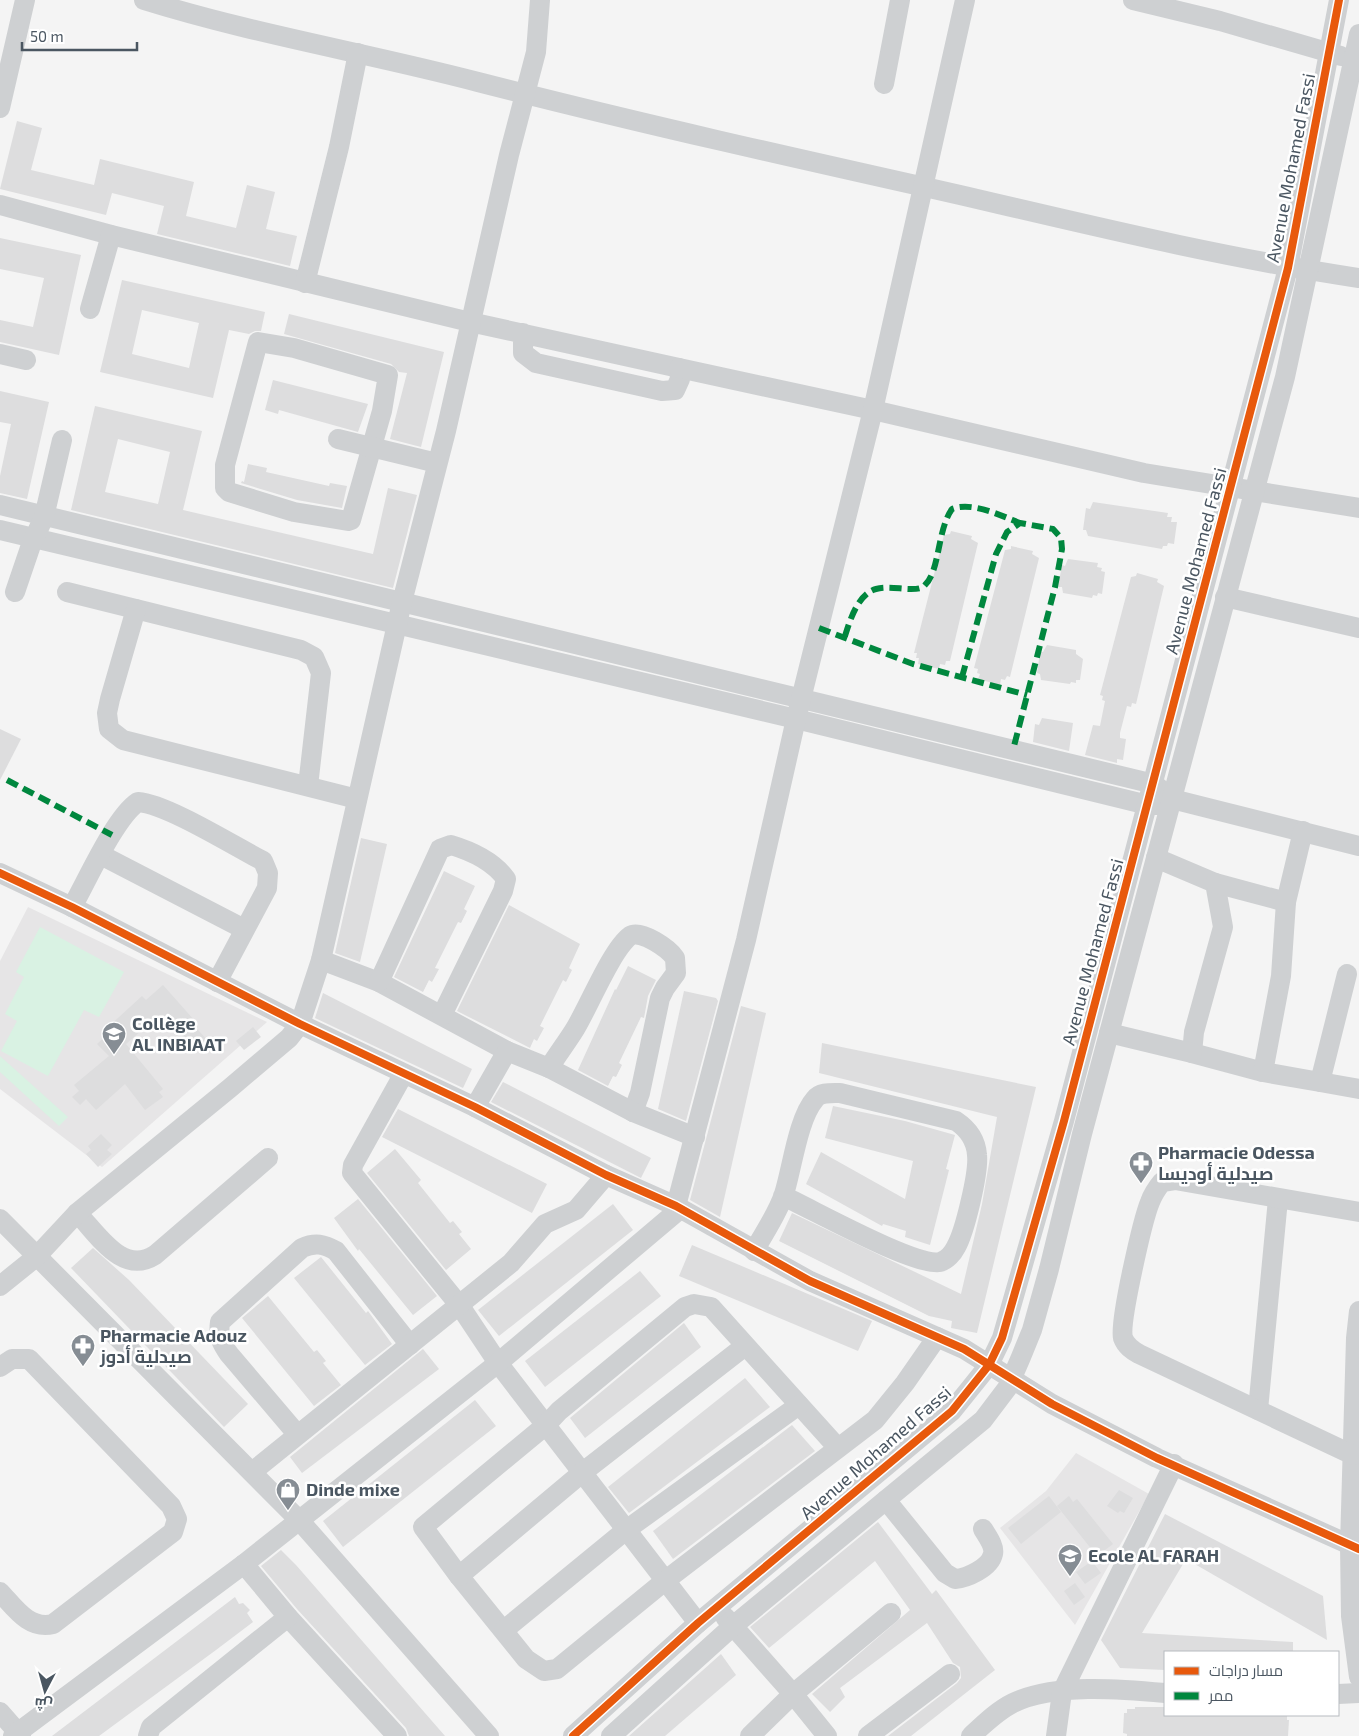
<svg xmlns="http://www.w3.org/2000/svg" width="1359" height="1736" viewBox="0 0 1359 1736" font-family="'Exo 2',Cairo,sans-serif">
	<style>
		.education { fill: #e6e5e6 }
		.pitch { fill: #d9f2e3 }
		.building { fill: #ddddde; fill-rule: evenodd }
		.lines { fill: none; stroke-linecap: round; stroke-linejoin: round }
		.minor { stroke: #ced0d2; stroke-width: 20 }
		.quiet { stroke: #00873e; stroke-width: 6; stroke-dasharray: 12 6; stroke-linecap: butt }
		.cycleway-casing { stroke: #fff; stroke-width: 11 }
		.cycleway { stroke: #e8590c; stroke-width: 8 }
		.labels { text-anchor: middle; stroke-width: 5; stroke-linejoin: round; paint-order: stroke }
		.street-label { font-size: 18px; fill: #4a5661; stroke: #fff }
		.poi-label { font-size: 18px; font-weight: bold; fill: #4a5661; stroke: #fff; text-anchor: start }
	</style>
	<rect width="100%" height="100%" fill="#f4f4f4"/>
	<g class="education">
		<path d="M28,907L267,1022L102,1167L0,1089V961Z"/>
		<path d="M1076,1453L1149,1494L1075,1625L1000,1528L1046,1491Z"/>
	</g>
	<g class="pitch">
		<path d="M40,927L124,972L99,1017L84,1010L48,1076L1,1051L17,1021L5,1014L24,977L16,972Z"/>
		<path d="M0,1056L68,1117L59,1126L0,1072Z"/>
	</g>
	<g class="building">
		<path d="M17,121L42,128L31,170L94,185L100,159L194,182L186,216L236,228L247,185L275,192L266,229L297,236L290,266L157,234L164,206L112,193L106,215L0,189Z"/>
		<path d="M0,238L81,255L59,355L0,342V320L33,327L44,278L0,269Z"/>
		<path d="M122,280L265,312L261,331H255L249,334L229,330L213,398L100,372ZM142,310L199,323L189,368L132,354Z"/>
		<path d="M289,314L444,352L421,447L390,439L407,373L399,372L391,364L284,334Z"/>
		<path d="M273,380L368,404L358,432L279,410L278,414L265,410Z"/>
		<path d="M0,391L49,402L27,499L0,493V476L11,424L0,422Z"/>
		<path d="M95,406L202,431L183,510L373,554L388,488L417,495L393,588L71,510ZM118,439L170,452L158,504L105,492Z"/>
		<path d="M248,464L267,468L266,472L329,486L330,483L347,486L342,508L297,500L241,483L242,481L244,482Z"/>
		<path d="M1093,502L1168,513L1167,517H1172L1171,522H1177L1174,544L1168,543L1167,546H1163L1162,549L1088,536L1086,530H1083L1086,508L1090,509Z"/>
		<path d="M951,531L972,536L971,539L978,543L950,661H946L945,665L940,664L939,669L918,664L919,658H916L917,653H914L944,535L950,534Z"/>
		<path d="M1011,546L1033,551L1032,554L1039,558L1010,677L1007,676L1005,680L1001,679L1000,685L978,679L980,674L977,673L978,669L974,668L1005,550L1011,549Z"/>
		<path d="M1068,559L1098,563L1097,567L1102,568L1101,571L1105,572L1102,594L1098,593L1097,596L1093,595L1092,598L1063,593L1062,587H1058L1062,565L1065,566Z"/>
		<path d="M1137,573L1158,579L1157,582L1164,586L1136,704L1132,703L1131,707L1127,706L1120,733V738L1126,739L1123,760L1117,759V763L1085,755L1093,725L1100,726L1105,701L1102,700L1103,696L1100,695L1131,577L1136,576Z"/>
		<path d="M1047,645L1076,650V654L1083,659L1080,680H1076V683L1071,682L1070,684L1041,680L1040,674L1037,673L1040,652H1043Z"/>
		<path d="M1042,718L1073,723L1069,751L1033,742L1035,724L1039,725Z"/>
		<path d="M0,729L21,739L0,780Z"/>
		<path d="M361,838L387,844L360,962L335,953Z"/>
		<path d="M444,871L475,886L464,909L467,911L461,923L458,922L435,968L439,969L432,982L429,980L423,992L394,977Z"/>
		<path d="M509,905L580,944L569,968L572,970L566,982L563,980L540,1026L544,1028L537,1041L534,1039L530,1048L457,1011Z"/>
		<path d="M628,966L656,980L648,996L644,1018L641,1017L619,1063L622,1065L616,1077L613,1076L608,1086L578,1070L615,989L616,990Z"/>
		<path d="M163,985L194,1020L191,1022L207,1040L193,1053L159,1015L126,1044L163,1089L159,1092L163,1097L145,1110L125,1084L96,1110L86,1099L80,1105L72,1097L79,1091L74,1085L109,1056L97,1044L109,1033L106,1029L142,996L146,1000Z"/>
		<path d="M684,991L716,998L718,1001L686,1121L658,1109Z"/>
		<path d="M323,993L472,1069L463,1088L315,1018Z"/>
		<path d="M741,1006L766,1013L720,1217L690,1200Z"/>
		<path d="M253,1027L261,1037L244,1050L236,1041Z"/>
		<path d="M822,1043L1036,1087L977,1333L951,1328L952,1321L929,1316L779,1241L792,1213L961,1294L982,1204L997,1117L819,1073Z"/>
		<path d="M503,1082L651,1158L641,1178L491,1102Z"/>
		<path d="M833,1106L905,1121L955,1135L946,1169L949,1170L930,1245L905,1237L906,1231L883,1224L882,1226L806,1184L821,1152L905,1199L913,1161L825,1138Z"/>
		<path d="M398,1109L547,1184L532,1213L382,1137Z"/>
		<path d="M101,1134L112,1145L107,1150L112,1154L98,1167L86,1154L91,1150L88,1146Z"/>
		<path d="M395,1149L421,1180L418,1183L450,1223L453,1221L462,1232L459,1234L471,1249L446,1270L367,1173Z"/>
		<path d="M358,1199L437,1296L413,1315L359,1249L358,1251L334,1218Z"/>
		<path d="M613,1204L633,1230L499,1336L478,1310Z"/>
		<path d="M692,1245L872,1321L858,1351L679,1276Z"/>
		<path d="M93,1248L129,1280L248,1404L224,1427L71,1268Z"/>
		<path d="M321,1257L366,1313L368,1311L392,1344L365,1365L294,1278Z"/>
		<path d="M640,1271L661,1296L545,1387L525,1361Z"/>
		<path d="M268,1296L314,1352L317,1350L326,1361L323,1363L341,1385L314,1406L242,1318Z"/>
		<path d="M684,1323L701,1347L585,1438L570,1418Z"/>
		<path d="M423,1349L439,1369L302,1473L290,1457Z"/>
		<path d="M745,1378L770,1407L629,1513L608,1487Z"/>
		<path d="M475,1400L496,1426L343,1547L323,1521Z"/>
		<path d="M792,1425L815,1451L673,1559L653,1531Z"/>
		<path d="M1119,1490L1133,1498L1124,1513L1120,1511L1118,1513L1107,1506Z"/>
		<path d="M1049,1496L1061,1512L1021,1544L1008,1528Z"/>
		<path d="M1069,1496L1073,1502L1077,1499L1113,1544L1097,1556L1057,1506Z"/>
		<path d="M1165,1514L1323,1596L1327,1640L1186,1559L1142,1633L1293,1642V1652H1165V1670L1120,1668L1101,1640Z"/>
		<path d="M878,1522L932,1594L936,1590L995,1670L911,1736H888L957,1683L961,1678L960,1667L953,1663L927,1623L840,1688L845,1697L830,1712L812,1694L910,1610L875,1561L769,1648L750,1627Z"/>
		<path d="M281,1550L296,1565L445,1736H409L406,1728L297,1609L261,1566Z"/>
		<path d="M1092,1561L1101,1573L1085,1584L1076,1572Z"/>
		<path d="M1075,1583L1085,1597L1074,1605L1064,1591Z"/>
		<path d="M235,1597L239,1604L243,1603L250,1610L247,1613L253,1622L216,1650L99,1736H52Z"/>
		<path d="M721,1654L736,1675L665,1736H629Z"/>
		<path d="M1135,1707H1165V1715L1287,1716V1720H1289L1288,1736H1127V1734L1123,1733L1124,1713H1127V1709H1135Z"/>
	</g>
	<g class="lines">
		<g class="minor">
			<path d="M144,0C253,34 367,53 478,82C638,123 799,159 960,195C1093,226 1224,258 1359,278"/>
			<path d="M1133,0L1220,21L1341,56"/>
			<path d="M884,84L900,0"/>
			<path d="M0,108L25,0"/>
			<path d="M0,205L111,235L470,322L679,368L680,379L675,390L662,391L536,363L523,353V333"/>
			<path d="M305,283L339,147L358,53"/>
			<path d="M90,309L111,235"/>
			<path d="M258,342L294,348L388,375L382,411L351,520L348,521L294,512L229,492L225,488V465Z"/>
			<path d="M0,354L26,360"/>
			<path d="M679,368L873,410L1144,473L1359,508"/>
			<path d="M338,439L437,463"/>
			<path d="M0,505L1154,784L1172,799L1359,846"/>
			<path d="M0,530L796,719L1148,805H1162"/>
			<path d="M15,592L31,545L44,517L62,440"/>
			<path d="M67,592L301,650L314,657L321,673L308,786"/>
			<path d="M1225,597L1359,628"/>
			<path d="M136,609L110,699L107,713L109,729L123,740L357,799"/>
			<path d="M101,855L244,929"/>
			<path d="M1156,858L1215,883L1223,927L1194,1032L1192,1053L1263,1072L1320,1082L1347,974"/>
			<path d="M0,873L72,907L300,1024L475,1107L606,1175L676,1206L810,1281L964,1349L1052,1404L1157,1458L1359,1549"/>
			<path d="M1215,883L1286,902"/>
			<path d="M72,907C87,881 115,817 138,802C167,804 234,846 263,861L268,873L267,888L217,982"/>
			<path d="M321,960L379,982L507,1051"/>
			<path d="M379,982L440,849L451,845C471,851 494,862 506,879L503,891L442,1015"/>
			<path d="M1109,1033L1192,1053"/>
			<path d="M549,1068C557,1055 567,1042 575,1029C588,1008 612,949 630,936C641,929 669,949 675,958L676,973L665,988L660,998L640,1093L633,1112"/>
			<path d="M1263,1072L1281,976L1286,902L1303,831"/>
			<path d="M403,1075L353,1165L352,1173L460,1306L498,1363L698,1623"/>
			<path d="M1320,1082L1359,1089"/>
			<path d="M475,1107L507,1051L549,1068L633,1112L695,1137"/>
			<path d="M676,1206L746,940L796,719L873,410L965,0"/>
			<path d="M77,1213C98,1234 122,1276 155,1255L268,1158"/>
			<path d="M0,1219L299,1520L489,1736"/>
			<path d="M754,1251C764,1233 778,1213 784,1194C792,1169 798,1118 815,1099C820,1092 831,1093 840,1093L956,1121C968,1129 976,1140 977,1155C979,1172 965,1231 956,1247C953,1253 947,1260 940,1262C915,1267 812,1209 783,1196"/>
			<path d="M0,1286L36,1257L77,1213L230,1088L289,1038L300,1024L321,960L402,602L446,431L509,155L536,52L540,0"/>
			<path d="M1359,1311L1356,1338L1350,1545L1351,1616L1359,1677"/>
			<path d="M0,1367L12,1359H29L171,1506L177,1519L173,1532L53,1624C29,1630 15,1608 0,1592"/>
			<path d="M1258,1410L1278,1199"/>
			<path d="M297,1434L229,1354C221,1343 218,1336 220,1322L302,1248C315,1242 324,1244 336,1251L410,1345"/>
			<path d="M838,1448L711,1307L694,1304L685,1307L559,1411L546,1425L423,1527L459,1576L526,1659L544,1671L557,1669L666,1580L875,1420L905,1383L937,1337"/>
			<path d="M1353,1455L1139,1354C1132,1350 1126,1346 1123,1338C1119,1322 1143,1219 1150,1202C1153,1194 1157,1188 1162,1182L1175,1180L1359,1212"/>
			<path d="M252,1472L511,1263L545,1224L576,1210L606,1175"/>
			<path d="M886,1500L945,1573L955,1579C967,1578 990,1568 993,1554C995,1546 987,1536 983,1529"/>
			<path d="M244,1564L288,1617L397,1736"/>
			<path d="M459,1576L583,1472L745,1346"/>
			<path d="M725,1617L793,1694L827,1736"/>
			<path d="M504,1630L626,1530L799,1405"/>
			<path d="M1338,1694L1359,1693"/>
			<path d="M0,1712L21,1736"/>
			<path d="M13,1736L244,1564L498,1363L680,1209"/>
			<path d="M148,1736L151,1727L288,1617"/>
			<path d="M573,1736L698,1623L952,1411L989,1365L1002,1338L1064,1121L1288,268L1339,0"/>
			<path d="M611,1736L733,1626L983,1420L1008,1387L1021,1357L1032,1330L1049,1269L1082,1134L1285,377L1359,34"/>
			<path d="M750,1736L793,1694L891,1613"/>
			<path d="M868,1736L950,1674"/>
			<path d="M971,1736C984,1724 997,1711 1013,1703C1054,1683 1121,1689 1165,1693"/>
			<path d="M1056,1736L1062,1692L1174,1464"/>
		</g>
		<g class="quiet">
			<path d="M819,628L913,664L1027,695"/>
			<path d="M845,636C850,620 858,594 876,589C887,586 900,589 911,589C916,589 922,589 925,585C940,571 937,530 952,509C972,501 1002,516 1020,523"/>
			<path d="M962,677L996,554L1007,532L1020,523L1053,529L1061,538L1062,549L1055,587L1013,750"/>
			<path d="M7,780L112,835"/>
		</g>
		<defs>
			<g id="cycleway">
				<path d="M0,873L72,907L300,1024L475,1107L606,1175L676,1206L810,1281L964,1349L1052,1404L1157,1458L1359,1549"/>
				<path d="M573,1736L698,1623L952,1411L989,1365L1002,1338L1064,1121L1288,268L1339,0"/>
			</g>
		</defs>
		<use href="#cycleway" class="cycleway-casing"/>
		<use href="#cycleway" class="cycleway"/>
	</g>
	<defs>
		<symbol id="school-pin" viewBox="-11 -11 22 30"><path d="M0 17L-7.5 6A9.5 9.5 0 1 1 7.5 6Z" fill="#868d94" stroke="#fff"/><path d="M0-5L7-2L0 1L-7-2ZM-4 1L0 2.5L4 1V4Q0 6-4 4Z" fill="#fff"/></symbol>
		<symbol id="pharmacy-pin" viewBox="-11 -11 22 30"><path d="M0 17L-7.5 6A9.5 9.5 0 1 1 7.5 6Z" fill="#868d94" stroke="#fff"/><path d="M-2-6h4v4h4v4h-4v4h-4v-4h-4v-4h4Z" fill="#fff"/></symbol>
		<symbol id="shop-pin" viewBox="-11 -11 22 30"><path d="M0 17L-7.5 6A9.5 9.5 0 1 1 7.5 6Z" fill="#868d94" stroke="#fff"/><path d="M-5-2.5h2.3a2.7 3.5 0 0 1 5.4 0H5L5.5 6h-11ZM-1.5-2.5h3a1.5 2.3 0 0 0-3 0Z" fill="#fff"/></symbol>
	</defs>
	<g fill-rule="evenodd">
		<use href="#school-pin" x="100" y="1020" width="28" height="38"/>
		<use href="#pharmacy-pin" x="1127" y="1149" width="28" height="38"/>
		<use href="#pharmacy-pin" x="69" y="1332" width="28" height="38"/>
		<use href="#shop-pin" x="274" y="1476" width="28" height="38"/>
		<use href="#school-pin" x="1056" y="1542" width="28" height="38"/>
	</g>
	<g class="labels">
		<g class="street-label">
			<text transform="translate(1291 168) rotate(-79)" y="6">Avenue Mohamed Fassi</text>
			<text transform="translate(1196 561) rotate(-75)" y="6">Avenue Mohamed Fassi</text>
			<text transform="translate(1093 952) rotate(-75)" y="6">Avenue Mohamed Fassi</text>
			<text transform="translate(876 1453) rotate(-41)" y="6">Avenue Mohamed Fassi</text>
		</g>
		<g class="poi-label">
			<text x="132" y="1030">Collège<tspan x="132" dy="21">AL INBIAAT</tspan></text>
			<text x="1158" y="1159">Pharmacie Odessa<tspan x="1158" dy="21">صيدلية أوديسا</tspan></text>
			<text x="100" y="1342">Pharmacie Adouz<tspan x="100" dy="21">صيدلية أدوز</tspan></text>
			<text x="306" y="1496">Dinde mixe</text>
			<text x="1088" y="1562">Ecole AL FARAH</text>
		</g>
	</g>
	<rect x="1164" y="1651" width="175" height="65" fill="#ffffff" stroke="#b7bbc0"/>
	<rect x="1174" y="1667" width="25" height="8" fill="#e8590c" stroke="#b7bbc0"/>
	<text x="1209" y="1676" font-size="15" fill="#4a5661">مسار دراجات</text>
	<rect x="1174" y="1692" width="25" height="8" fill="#00873e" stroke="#b7bbc0"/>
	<text x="1209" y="1701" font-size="15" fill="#4a5661">ممر</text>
	<g transform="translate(45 1691) rotate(186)" stroke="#ffffff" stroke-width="4" paint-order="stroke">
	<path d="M0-4L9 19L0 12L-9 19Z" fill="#4a5661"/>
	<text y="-8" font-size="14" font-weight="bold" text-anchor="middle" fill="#4a5661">ش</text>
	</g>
	<path d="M22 42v8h115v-8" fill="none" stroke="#4a5661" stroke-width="2.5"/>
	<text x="30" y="42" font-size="15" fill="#4a5661" stroke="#ffffff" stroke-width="4" paint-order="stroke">50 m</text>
</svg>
